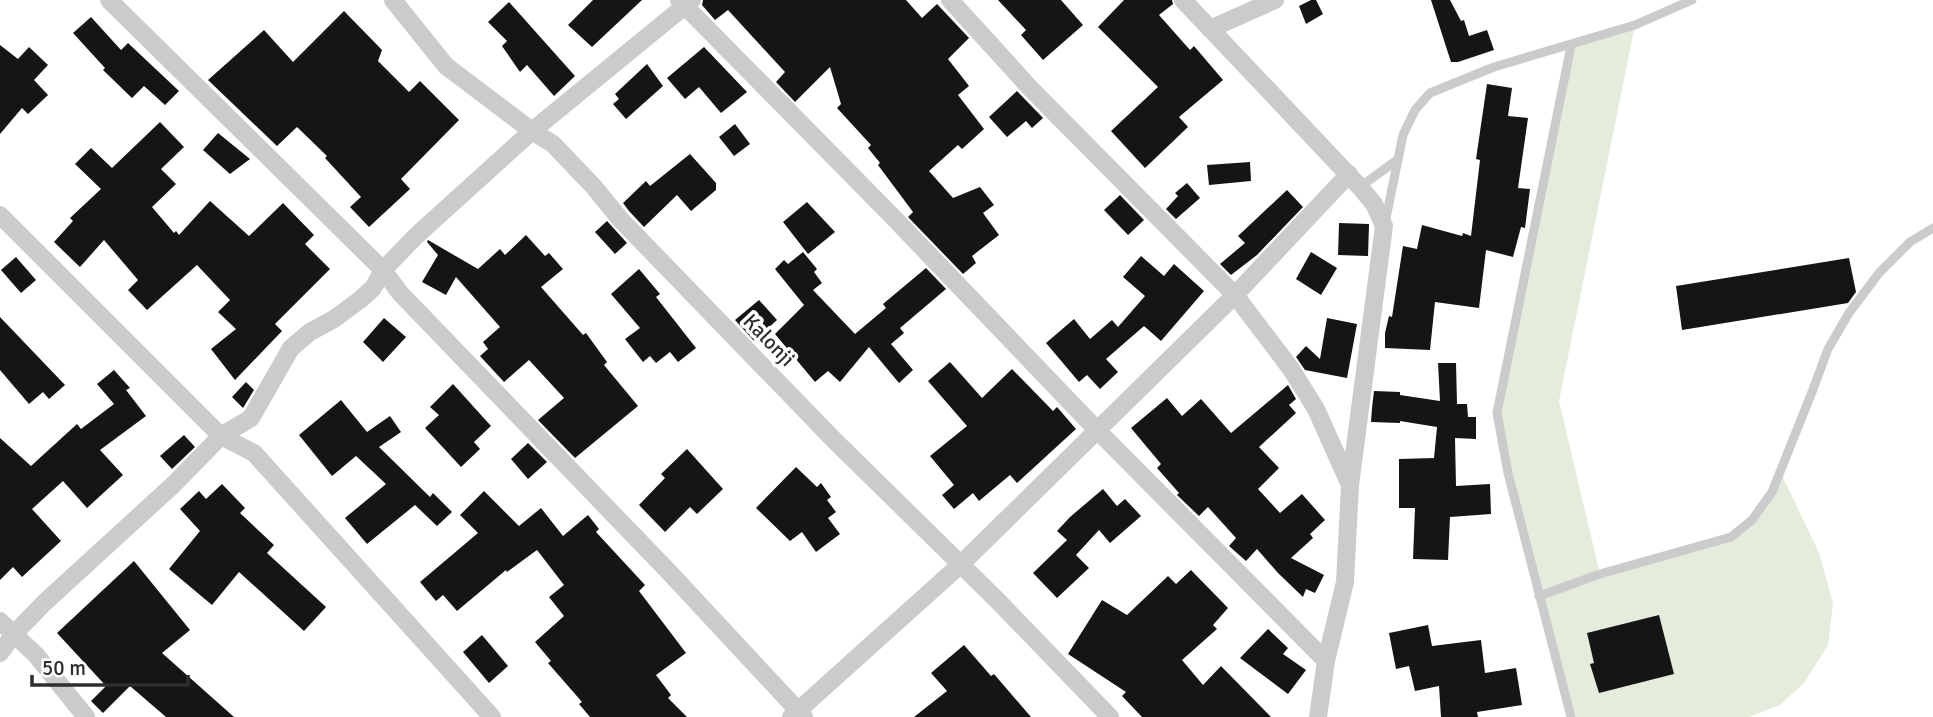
<svg xmlns="http://www.w3.org/2000/svg" width="1933" height="717" viewBox="0 0 1933 717" font-family="Signika,sans-serif">
	<style>
		.green { fill: #e4ecdb }
		.building { fill: #151515 }
		.lines { fill: none; stroke-linecap: round; stroke-linejoin: round }
		.lane { stroke: #cbcbcb; stroke-width: 9 }
		.street { stroke: #cbcbcb; stroke-width: 18 }
		.labels { text-anchor: middle; stroke-width: 7; stroke-linejoin: round; paint-order: stroke }
		.street-label { font-size: 21px; fill: #2e2e2e; stroke: #fff }
	</style>
	<rect width="100%" height="100%" fill="#fff"/>
	<path class="green" d="M1635,25L1559,401L1600,574L1731,537L1752,520L1780,471L1820,555L1833,604L1828,645L1804,683L1780,705L1749,717H1571L1497,413L1571,46Z"/>
	<g class="building">
		<path d="M593,0H642L592,47L568,25Z"/>
		<path d="M703,0H906L922,18L937,4L969,38L948,59L969,86L958,95L984,129L962,149L958,145L929,171L953,198L980,187L994,205L983,213L999,235L972,256L976,263L963,274L908,217L913,212L878,165L880,163L868,148L871,145L837,108L841,104L830,67L795,102L776,82L785,72L728,10L715,20L702,5Z"/>
		<path d="M998,0H1061L1083,25L1043,60L1021,35L1026,30Z"/>
		<path d="M1124,0H1172L1173,4L1159,15L1190,50L1194,46L1223,80L1179,117L1188,127L1145,168L1111,131L1158,87L1098,27Z"/>
		<path d="M1311,0H1316L1323,14L1306,24L1299,6Z"/>
		<path d="M1431,0H1450L1461,21L1464,20L1469,36L1487,30L1494,50L1458,62H1451Z"/>
		<path d="M509,2L575,76L554,96L527,65L520,72L502,46L507,41L488,22Z"/>
		<path d="M344,11L382,50L378,61L409,92L420,81L459,120L401,179L410,189L369,227L350,207L361,197L325,158L327,156L297,127L277,146L208,80L264,30L293,62Z"/>
		<path d="M91,17L121,50L128,43L179,91L165,105L144,86L132,98L103,70L105,68L73,33Z"/>
		<path d="M0,45L18,59L29,47L48,65L34,80L48,95L28,114L22,108L0,134Z"/>
		<path d="M704,47L747,92L721,113L699,87L685,99L667,78Z"/>
		<path d="M647,64L663,86L626,119L613,104L619,99L615,94Z"/>
		<path d="M1487,84L1512,88L1508,116L1528,118L1518,188L1530,189L1525,228L1521,227L1513,257L1486,250L1479,308L1435,302L1430,350L1385,348V333L1389,316L1392,317L1403,246L1417,249L1422,225L1462,236L1463,233L1471,236L1480,160L1476,159Z"/>
		<path d="M1017,91L1043,118L1032,128L1026,121L1007,137L989,117Z"/>
		<path d="M160,122L184,147L161,169L176,184L152,207L174,233L176,231L179,235L210,201L249,236L283,203L314,235L305,244L330,269L275,324L282,331L235,380L211,349L236,329L218,312L230,300L197,265L147,310L128,290L138,280L104,240L80,267L54,242L73,221L70,218L101,189L75,164L91,148L112,168Z"/>
		<path d="M735,124L750,144L734,156L719,137Z"/>
		<path d="M218,133L250,159L230,174L203,150Z"/>
		<path d="M690,154L716,183V190L691,211L677,195L644,227L629,211L623,203L646,181L650,186Z"/>
		<path d="M1250,162L1251,181L1209,185L1207,165Z"/>
		<path d="M1187,183L1200,198L1176,219L1166,209L1178,196L1175,193Z"/>
		<path d="M1287,190L1303,207L1257,255L1231,275L1220,264L1245,243L1238,236Z"/>
		<path d="M1120,195L1144,220L1128,235L1104,210Z"/>
		<path d="M807,202L835,232L808,254L783,222Z"/>
		<path d="M607,221L627,243L615,254L595,232Z"/>
		<path d="M1339,223L1369,224L1368,256L1338,255Z"/>
		<path d="M526,235L545,256L549,253L563,269L541,287L583,335L586,333L607,362L604,365L638,406L575,458L538,420L564,398L529,360L504,382L480,356L488,349L483,342L500,327L456,277L446,295L422,282L438,255L427,242L428,240L478,269L500,249L505,255Z"/>
		<path d="M803,252L817,269L814,272L822,283L813,290L855,334L886,308L883,304L926,268L946,289L900,328L904,333L891,344L913,370L899,383L869,347L840,382L828,371L815,382L775,334L804,305L775,269L784,260L788,264Z"/>
		<path d="M1311,252L1337,268L1321,295L1296,279Z"/>
		<path d="M1141,256L1164,276L1174,264L1204,291L1161,341L1144,326L1106,359L1118,372L1100,389L1087,375L1079,382L1046,343L1074,319L1090,339L1112,320L1118,327L1145,296L1123,277Z"/>
		<path d="M16,257L36,280L21,293L1,270Z"/>
		<path d="M1849,258L1856,292L1848,303L1682,330L1676,286Z"/>
		<path d="M639,269L660,294L656,297L696,348L678,362L670,352L656,363L650,356L643,362L625,339L640,328L611,294Z"/>
		<path d="M759,300L777,320L754,341L735,320Z"/>
		<path d="M0,317L65,385L49,399L43,392L29,404L0,370Z"/>
		<path d="M384,318L406,337L383,362L363,342Z"/>
		<path d="M1327,318L1357,324L1347,378L1305,370L1296,357L1306,346L1320,359Z"/>
		<path d="M950,362L982,398L1012,369L1053,411L1057,407L1076,429L1017,483L1010,475L979,501L973,493L954,509L942,495L954,485L930,456L967,426L928,381Z"/>
		<path d="M1438,363H1456L1457,404H1467L1468,417H1476V439L1455,438L1456,486L1490,484L1491,514L1450,517L1448,560L1413,559L1415,508H1399V459L1434,458L1437,427L1400,421V423L1371,422L1372,408L1374,391L1400,392V395L1440,401Z"/>
		<path d="M114,370L130,388L126,390L146,416L100,450L123,475L87,508L63,481L32,509L61,541L22,577L13,567L0,580V438L31,466L77,424L81,429L114,404L97,384Z"/>
		<path d="M246,382L254,390L243,408L232,397Z"/>
		<path d="M453,384L491,426L474,442L480,449L461,467L425,428L439,415L430,407Z"/>
		<path d="M1288,385L1296,399L1289,405L1296,413L1259,447L1279,468L1258,489L1280,513L1302,494L1325,520L1310,534L1313,538L1291,558L1324,575L1315,593L1306,589L1303,597L1278,573L1257,549L1246,561L1229,546L1236,538L1208,507L1199,516L1177,495L1179,493L1157,468L1161,464L1131,428L1167,398L1182,416L1201,399L1231,433Z"/>
		<path d="M341,400L367,432L390,416L401,432L379,447L430,497L433,493L452,512L437,526L415,505L367,544L345,518L386,484L356,456L332,476L299,435Z"/>
		<path d="M184,435L195,447L172,469L160,456Z"/>
		<path d="M528,443L547,462L528,479L511,459Z"/>
		<path d="M687,449L723,489L697,514L690,507L665,532L639,505L665,478L661,474Z"/>
		<path d="M796,467L817,487L821,483L831,497L827,500L836,512L828,518L840,534L816,552L802,532L790,541L756,508Z"/>
		<path d="M222,484L245,508L240,513L274,545L267,553L326,607L304,631L239,572L212,605L169,569L200,531L180,509L199,491L206,499Z"/>
		<path d="M1103,489L1117,506L1125,499L1141,516L1110,543L1099,530L1076,555L1089,568L1057,598L1033,573L1067,540L1057,531L1070,517Z"/>
		<path d="M484,491L519,526L541,508L563,536L588,515L599,529L596,532L645,585L639,591L686,653L656,675L671,695L668,698L687,717H590L579,704L582,702L548,663L551,661L535,642L564,616L549,597L564,585L537,550L507,572L506,570L457,611L443,595L436,601L420,582L478,533L460,515Z"/>
		<path d="M134,561L190,630L162,653L234,717H166L130,686L103,713L91,701L106,686L57,633Z"/>
		<path d="M1191,570L1228,608L1213,625L1217,629L1182,660L1203,685L1221,666L1271,717H1142L1122,696L1126,692L1068,654L1102,600L1127,615L1168,576L1176,584Z"/>
		<path d="M1659,615L1674,674L1599,693L1590,664L1594,663L1587,633Z"/>
		<path d="M1428,625L1432,646L1481,640L1485,673L1516,668L1522,705L1477,712L1478,717H1441L1439,686L1415,691L1409,666L1396,669L1389,633Z"/>
		<path d="M1268,629L1288,648L1283,654L1306,670L1288,694L1240,658Z"/>
		<path d="M482,635L508,666L489,683L463,652Z"/>
		<path d="M964,645L991,676L994,674L1031,717H914L947,691L931,673Z"/>
	</g>
	<g class="lines">
		<g class="lane">
			<path d="M1360,187L1397,160"/>
			<path d="M1385,223L1403,135L1415,110L1430,93L1494,67L1635,25L1692,0"/>
			<path d="M1539,596L1600,574L1731,537L1752,520L1772,492L1812,392L1828,349L1849,313L1879,273L1910,242L1933,228"/>
			<path d="M1571,717L1508,473L1497,413L1571,46"/>
		</g>
		<g class="street">
			<path d="M109,0L383,270L400,293L669,572L804,717"/>
			<path d="M393,0L446,66L532,131L553,144L594,187L620,219L834,440L998,601L1110,717"/>
			<path d="M679,0L892,216L1096,429L1326,661"/>
			<path d="M950,0L1031,89L1235,295L1291,369L1316,409L1350,485"/>
			<path d="M1183,0L1360,187L1374,204L1384,226L1350,485L1345,582L1326,661L1318,717"/>
			<path d="M1210,29L1275,0"/>
			<path d="M0,215L221,436L254,453L492,717"/>
			<path d="M0,621L36,655L86,717"/>
			<path d="M0,653L14,634L44,603L173,485L221,436L251,418L291,348L310,332L334,319L361,299L373,288L383,270L417,235L532,131L692,0"/>
			<path d="M791,717L960,565L1235,295L1349,174"/>
		</g>
	</g>
	<g class="labels">
		<g class="street-label">
			<text transform="translate(769 340) rotate(46)" y="7">Kalonji</text>
		</g>
	</g>
	<path d="M32 675v10h156v-10" fill="none" stroke="#2e2e2e" stroke-width="3.5"/>
	<text x="42" y="675" font-size="21" fill="#2e2e2e" stroke="#ffffff" stroke-width="5" paint-order="stroke">50 m</text>
</svg>
